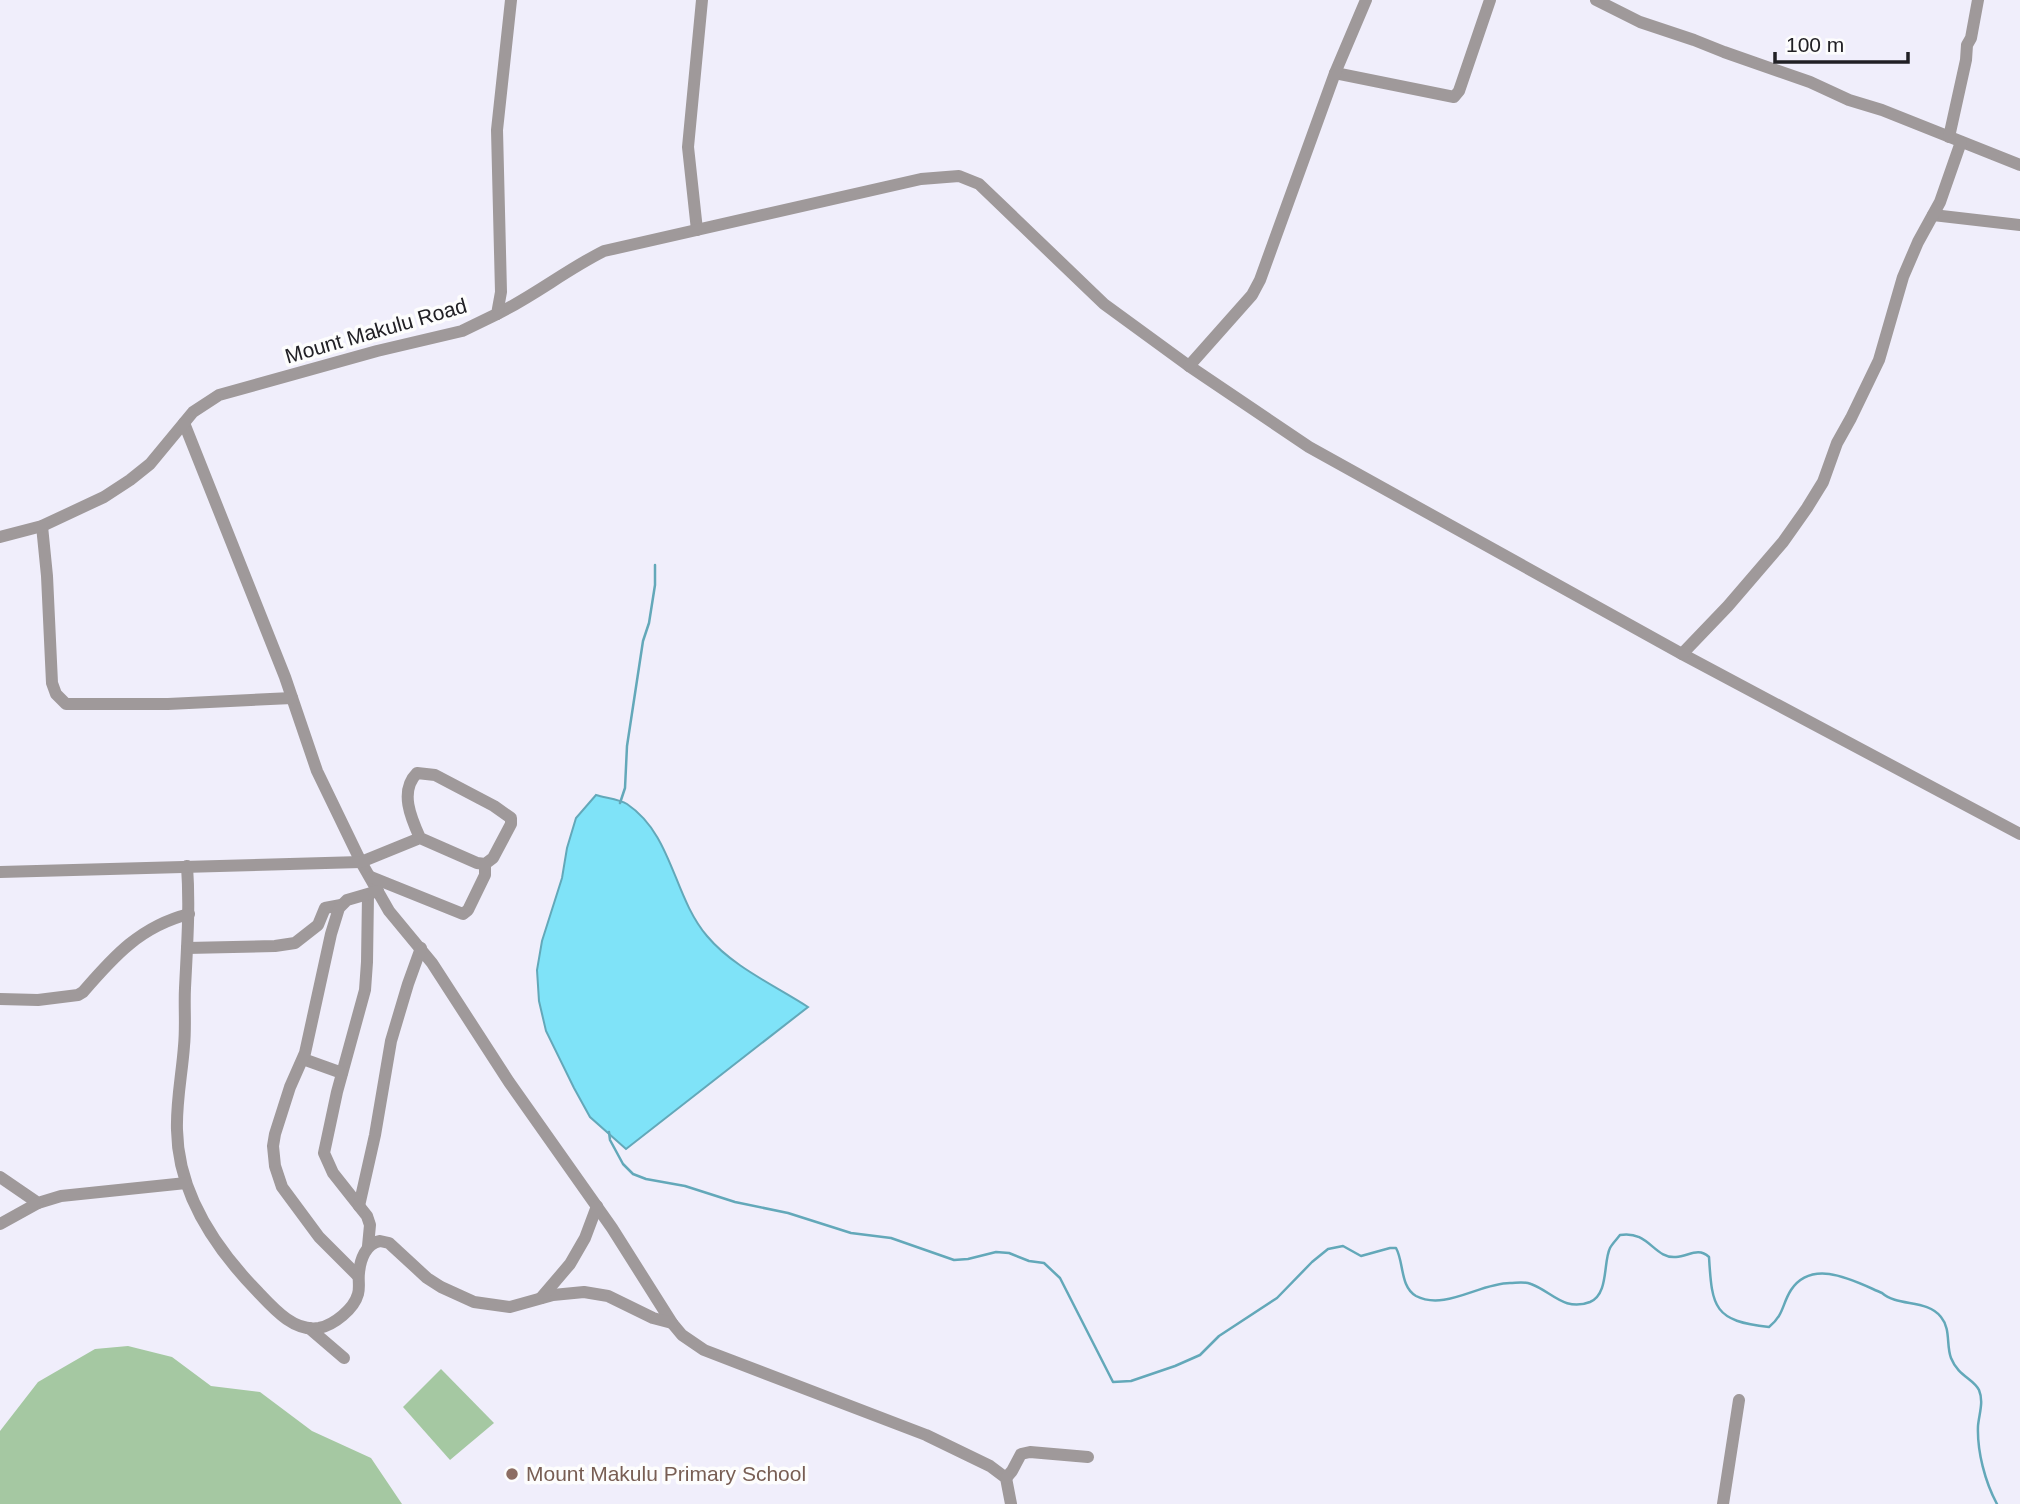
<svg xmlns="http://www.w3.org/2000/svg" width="2020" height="1504" viewBox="0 0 2020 1504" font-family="Helvetica,sans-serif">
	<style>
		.green { fill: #a5c8a2 }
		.water { fill: #7fe3f8; stroke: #63a8b9; stroke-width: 2 }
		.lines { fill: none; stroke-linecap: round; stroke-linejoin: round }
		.stream { stroke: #63a8b9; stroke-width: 2.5 }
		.minor { stroke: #9f999a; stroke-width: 12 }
		.education-dot { fill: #8d6e63; stroke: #fdfdfd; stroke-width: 2.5 }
		.labels { text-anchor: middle; stroke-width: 7; stroke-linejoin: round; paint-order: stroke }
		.street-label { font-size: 21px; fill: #212025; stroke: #fdfdfd }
		.education-label { font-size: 21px; fill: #785e54; stroke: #fdfdfd; text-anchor: start }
	</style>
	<rect width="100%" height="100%" fill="#f0eefb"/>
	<g class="green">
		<path d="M128,1346L172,1357L211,1386L260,1392L312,1431L371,1458L402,1504H0V1431L38,1382L95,1349Z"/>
		<path d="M441,1369L494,1423L450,1460L403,1407Z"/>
	</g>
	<path class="water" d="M596,795C605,798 619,799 627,804C673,835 673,896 707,936C733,967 774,985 808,1007L626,1149L590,1117L574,1088L546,1031L539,1001L537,970L542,941L562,878L567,848L576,818Z"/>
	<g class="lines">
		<g class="stream">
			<path d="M620,803L625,788L627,746L643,641L649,623L655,585V565"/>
			<path d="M609,1132L610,1140L623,1164L633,1174L646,1179L685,1186L735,1202L788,1213L851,1233L891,1238L954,1260L968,1259L996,1252L1009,1253L1029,1261L1044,1263L1060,1278L1113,1382L1131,1381L1175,1366L1200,1355L1219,1336L1277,1298L1312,1262L1328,1249L1343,1246L1361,1256L1390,1248H1396C1404,1262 1400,1287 1416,1296C1445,1311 1480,1283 1510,1283C1516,1283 1524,1281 1531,1284C1551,1291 1564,1312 1590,1302C1609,1294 1603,1262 1610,1248C1612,1244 1617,1239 1620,1235C1649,1230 1654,1259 1676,1257C1689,1256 1698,1247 1709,1257C1712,1308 1714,1321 1769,1327C1784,1315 1782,1304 1791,1290C1813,1257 1856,1282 1882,1293C1898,1307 1927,1299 1941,1317C1951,1329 1946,1345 1951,1358C1958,1376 1974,1379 1979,1390C1984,1402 1979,1414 1978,1426C1977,1451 1985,1482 1997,1504"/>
		</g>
		<g class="minor">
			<path d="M1596,0L1640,22L1694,40L1724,52L1810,82L1849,100L1882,110L2020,165"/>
			<path d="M1335,73L1454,97L1459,91L1490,0"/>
			<path d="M1949,137L1966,60L1967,45L1971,38L1978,0"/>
			<path d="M1933,215L2020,225"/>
			<path d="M697,230L688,147L702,0"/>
			<path d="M497,314C534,296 566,270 604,251L921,179L959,176L979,184L1104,304L1189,366L1309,447L1682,654L2020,834"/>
			<path d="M1189,366L1252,295L1260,280L1335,73L1366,0"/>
			<path d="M184,423L285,677L317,771L361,862L389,911L432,963L509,1082L612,1228L672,1323L682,1335L704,1350L926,1435L990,1466L1006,1478L1011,1504"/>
			<path d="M42,526L47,576L52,683L56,694L66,704H168L292,698"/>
			<path d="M0,537L42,526L104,497L130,480L150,464L193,412L219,395L377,351L462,331L497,314L501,292L497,130L511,0"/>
			<path d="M1682,654L1728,606L1783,542L1807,508L1823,482L1837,443L1851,418L1879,360L1903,277L1918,242L1940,202L1961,142"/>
			<path d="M187,866C190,907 187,947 185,988C184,1007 186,1026 184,1046C182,1074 176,1102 177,1130C178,1193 216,1249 258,1292C274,1309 294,1332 319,1328C334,1325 354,1309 358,1294C360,1288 358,1280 359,1273C360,1260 366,1243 380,1241L389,1243L427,1278L441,1287L474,1302L510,1307L553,1295L584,1292L608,1296L653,1318L672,1323"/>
			<path d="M0,872L361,862L420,838L477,863L485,864L493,858L511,824V818L494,806L435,775L417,773C399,791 411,818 420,838"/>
			<path d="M371,877L463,914L468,910L485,875V864"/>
			<path d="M368,895L367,962L365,990L337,1092L324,1153L333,1173L367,1216L370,1225L368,1246"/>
			<path d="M187,948L275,946L295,943L318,925L325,908L341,905"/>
			<path d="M0,999L38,1000L78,995L83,992C114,956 141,926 189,914"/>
			<path d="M303,1059L342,1073"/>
			<path d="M0,1177L38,1203L61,1196L186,1183"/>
			<path d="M359,1206L375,1135L391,1041L408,984L421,948"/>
			<path d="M0,1224L38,1203"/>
			<path d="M358,1276L319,1237L282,1187L275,1166L273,1146L275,1134L290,1087L305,1053L331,934L339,908L347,900L378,891"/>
			<path d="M541,1298L570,1264L585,1238L597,1206"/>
			<path d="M309,1328L344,1358"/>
			<path d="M1006,1478L1012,1471L1021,1454L1030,1452L1088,1457"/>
			<path d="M1723,1504L1739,1400"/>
		</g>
	</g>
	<circle class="education-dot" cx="512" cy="1474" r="7"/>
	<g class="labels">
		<g class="street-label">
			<text transform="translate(376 331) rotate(-16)" y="7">Mount Makulu Road</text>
		</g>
		<g class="education-label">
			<text x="526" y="1481">Mount Makulu Primary School</text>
		</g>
	</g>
	<path d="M1775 52v10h133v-10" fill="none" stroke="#212025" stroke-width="3.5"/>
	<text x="1786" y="52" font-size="21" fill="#212025" stroke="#fdfdfd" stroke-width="5" paint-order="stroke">100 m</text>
</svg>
